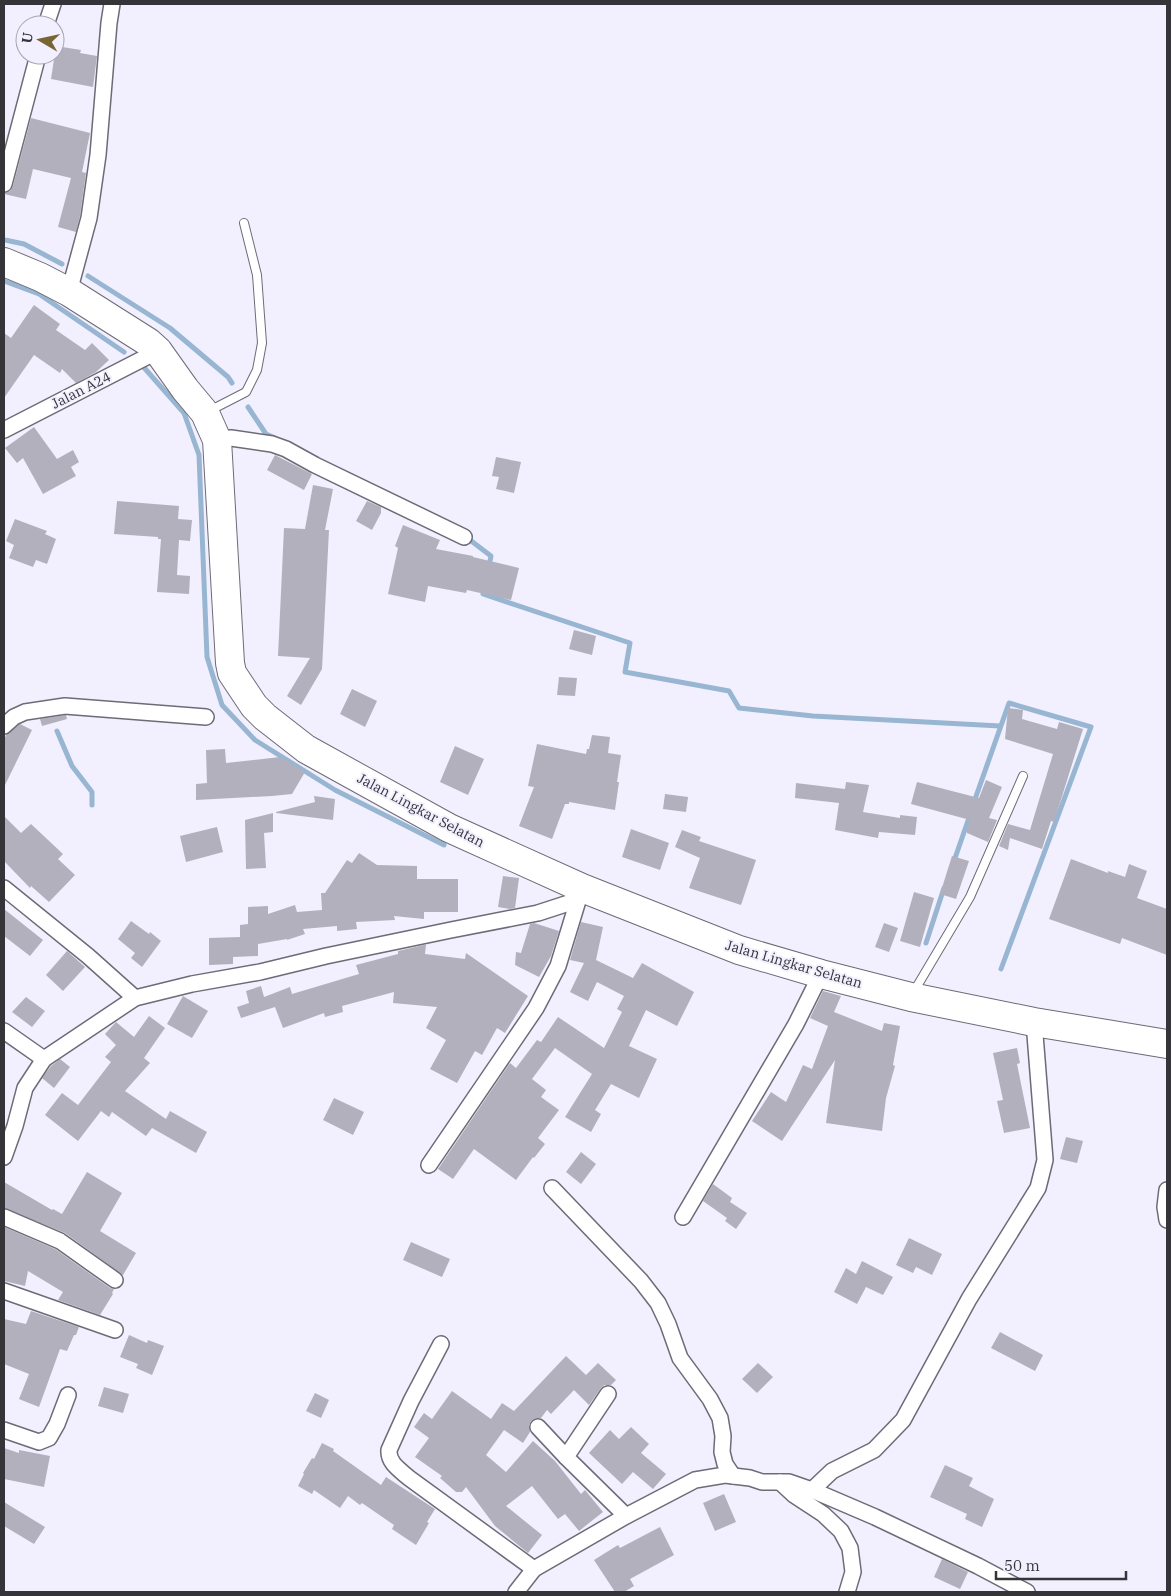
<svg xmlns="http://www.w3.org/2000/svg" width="1171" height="1596" viewBox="0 0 1171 1596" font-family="'IBM Plex Serif',serif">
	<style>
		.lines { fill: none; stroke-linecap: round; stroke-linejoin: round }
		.stream { stroke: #98b6d1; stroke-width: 5 }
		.building { fill: #b2b0bd }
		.lane-casing { stroke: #6c6b76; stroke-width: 10 }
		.street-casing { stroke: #6c6b76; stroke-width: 18 }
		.highway-casing { stroke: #6c6b76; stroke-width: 30 }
		.lane { stroke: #fff; stroke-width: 8 }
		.street { stroke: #fff; stroke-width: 15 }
		.highway { stroke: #fff; stroke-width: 28 }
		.labels { text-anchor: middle; stroke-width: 4; stroke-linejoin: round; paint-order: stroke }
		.street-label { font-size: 14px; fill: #353439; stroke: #f2f0fe }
	</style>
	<rect width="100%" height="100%" fill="#f2f0fe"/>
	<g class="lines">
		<g class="stream">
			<path d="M5,240L24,244L62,264"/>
			<path d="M88,276L170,328L228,377L232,383"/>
			<path d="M4,281L39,294L124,352"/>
			<path d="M140,363L184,413L199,455L207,657L222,705L255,740L335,790L444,845"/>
			<path d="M248,407L266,434L275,438"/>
			<path d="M466,537L491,556L489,566"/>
			<path d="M484,589L483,594L630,643L625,672L729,691L739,708L813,716L1000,726"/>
			<path d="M57,731L72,766L92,792V805"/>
			<path d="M974,802L1009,703L1091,727L1001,969"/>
			<path d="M954,861L970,815"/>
			<path d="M926,943L944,888"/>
		</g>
	</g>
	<g class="building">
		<path d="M56,46L81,50L80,53L97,56L93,87L51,79Z"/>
		<path d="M31,118L90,133L82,172L86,173L80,216L76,232L58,227L71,178L33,169L26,199L4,194L10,191L13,186Z"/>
		<path d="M34,305L60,324L56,330L85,350L92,343L109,360L96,372L76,383L62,369L60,373L34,355L4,398V333L11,338Z"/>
		<path d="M34,427L57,459L73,450L79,462L71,467L76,476L43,494L23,458L17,463L5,448Z"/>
		<path d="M275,455L312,474L304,490L267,470Z"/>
		<path d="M496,457L521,462L514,493L496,489L499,477L492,476Z"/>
		<path d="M313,485L333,489L325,530H329L322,669L301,705L287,696L310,658L278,656L284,528L305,529Z"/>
		<path d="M117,501L179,506L178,519L192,520L190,541L179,540L177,575L190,576L189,594L157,592L161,539H158V537L114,534Z"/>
		<path d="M367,501L381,507V513L372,530L356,521Z"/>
		<path d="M15,519L47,531L45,534L56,539L47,564L36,560L33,567L9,558L14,545L6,541Z"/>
		<path d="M403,525L440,540L436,549L473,556V557L519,568L511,600L467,590L466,593L428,586L425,602L388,594L398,548L395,546Z"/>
		<path d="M574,630L596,636L592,655L569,649Z"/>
		<path d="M559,677L577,678L575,696L557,695Z"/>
		<path d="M352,689L377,701L365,727L340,714Z"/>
		<path d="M1008,708L1023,710L1022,719L1057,729L1059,722L1083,729L1054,822L1051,821L1042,849L1010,838L1008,850L999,846L1008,824L1030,830L1053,754L1005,739Z"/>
		<path d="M66,715L67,719L42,726L40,719Z"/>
		<path d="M20,724L32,730L4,787V740L6,735Z"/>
		<path d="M592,735L610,737L608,753L621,755L617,782H619L615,810L569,802V804H565L552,839L519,826L534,787L528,786L537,744L586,754L587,749H589Z"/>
		<path d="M455,746L484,759L468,795L440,782Z"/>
		<path d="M225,749L226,763L280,757L305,772L292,794L272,796L196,800V784L207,783L206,750Z"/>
		<path d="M986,780L1002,787L989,818L997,820L988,842L967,833V827L970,820L911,804L917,782L979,798Z"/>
		<path d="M846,782L869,785L863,812L900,818V815L917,817L915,835L879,832L878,838L835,830L839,803L795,798L796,783L845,789Z"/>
		<path d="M665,794L688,797L686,812L663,809Z"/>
		<path d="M314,796L335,799L333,820L276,813V812L315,802Z"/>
		<path d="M273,813V832L264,833L266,868L246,869L245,820Z"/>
		<path d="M4,816L21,833L31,824L63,854L58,859L75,875L49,902L31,886L30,888L4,861Z"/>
		<path d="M217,827L223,852L186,862L180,836Z"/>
		<path d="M631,829L669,843L660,870L622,857Z"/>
		<path d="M682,830L701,837L699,841L756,860L741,905L689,888L700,858L675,847Z"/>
		<path d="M359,853L377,865L417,866V879H458V912H424V919L394,916L395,920L356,922L357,929L337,931V926L303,929L305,934L287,940V939L258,944V956L233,957V964L209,965V938L240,937V925L248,924V907L268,906V914L295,905L297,912L322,910L321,893H325L347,860L352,863Z"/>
		<path d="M952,856L969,861L956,899L940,894Z"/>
		<path d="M1071,859L1108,873V871L1125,877L1129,864L1147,871L1137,898L1167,909V955L1122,938L1120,944L1049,919Z"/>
		<path d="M503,876L519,878L515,908L510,909L498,907Z"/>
		<path d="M914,892L934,898L920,947L900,941Z"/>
		<path d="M4,909L43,940L30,956L4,936Z"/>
		<path d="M131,921L149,934L150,932L161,941L142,967L131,958L135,953L118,939Z"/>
		<path d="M581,922L603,927L596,960L633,978L642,963L694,992L677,1026L646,1010L629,1046L657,1059L639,1098L611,1084L595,1110L601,1114L591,1132L565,1117L592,1074L555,1048L532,1079L546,1090L541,1097L559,1110L538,1138L545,1144L534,1158L533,1157L516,1180L474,1149L453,1179L438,1169L510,1063L516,1068L537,1040L541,1042L558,1017L604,1048L622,1012L617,1009L624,996L597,982L588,1001L570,992L584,963L570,960Z"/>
		<path d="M534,923L559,931L551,956L539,977L515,965L516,952L521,953L530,924Z"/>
		<path d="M884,923L898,928L889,952L875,947Z"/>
		<path d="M424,945H426L425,954L465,959L466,953L528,996L505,1033L497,1028L482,1055L475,1051L457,1083L430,1069L446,1040L426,1028L437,1007L393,1003L394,992L342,1006L343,1012L325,1017L324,1013L283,1028L275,1007L241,1018L237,1007L249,1003L246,991L261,986L264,997L290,987L292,994L359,974L356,965L398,954V951Z"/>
		<path d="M67,951L85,967L63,991L46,975Z"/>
		<path d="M823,991L841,996L834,1012L882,1031L884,1023L900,1026L893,1065L895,1066L886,1098L882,1131L826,1123L835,1060L782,1141L752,1121L771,1092L786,1102L803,1065L812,1069L828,1026L810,1018Z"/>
		<path d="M183,996L208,1011L192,1038L167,1024Z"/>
		<path d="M26,997L45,1011L32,1027L12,1012Z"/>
		<path d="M149,1016L165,1028L144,1058L150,1063L125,1091L166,1119L170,1111L207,1132L196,1153L152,1128L146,1136L112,1112L109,1117L101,1111L78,1141L45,1115L62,1093L78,1105L111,1062L105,1057L116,1045L105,1034L116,1022L134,1037Z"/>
		<path d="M1017,1048L1020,1063L1017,1064L1030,1128L1004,1133L997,1101L1003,1100L993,1053Z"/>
		<path d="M60,1059L70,1067L54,1088L42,1078L51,1066Z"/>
		<path d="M334,1098L364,1112L353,1135L323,1120Z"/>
		<path d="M1066,1137L1083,1141L1077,1163L1060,1159Z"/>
		<path d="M581,1152L596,1164L581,1184L566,1172Z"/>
		<path d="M87,1172L122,1193L100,1231L136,1253L123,1275L65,1233L4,1208V1182L52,1210L53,1209L62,1214Z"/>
		<path d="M713,1184L732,1198L730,1202L747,1213L736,1229L725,1221L727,1218L703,1201Z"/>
		<path d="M4,1227L55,1249L110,1288L114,1289L112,1293L113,1294L100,1315L58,1300L63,1292L28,1271L25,1286L4,1281Z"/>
		<path d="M909,1238L942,1254L932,1275L916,1267L913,1273L896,1265Z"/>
		<path d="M411,1242L450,1259L442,1277L403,1260Z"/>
		<path d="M862,1261L893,1277L883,1295L866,1287L857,1304L834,1292L846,1268L856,1274Z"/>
		<path d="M31,1311L79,1327L76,1335H74L67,1351L60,1349L39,1407L19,1399L29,1374L4,1364V1319L26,1324Z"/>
		<path d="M1000,1332L1043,1355L1035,1371L991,1348Z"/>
		<path d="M129,1335L147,1343L148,1340L164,1346L152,1375L136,1368L138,1364L120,1357Z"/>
		<path d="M566,1356L586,1375L598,1363L616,1380L611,1385H604L601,1388L589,1405L574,1390L551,1414L547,1410L541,1418H535L531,1421L529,1425L530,1432L523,1443L504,1430L486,1455L506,1472L533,1441L555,1461L581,1494L585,1490L603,1512L579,1531L565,1514L558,1519L532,1486L506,1506L542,1535L528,1553L495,1526L466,1487L462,1492H456L440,1478L442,1476L415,1457L429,1438L414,1427L424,1413L432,1419L452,1391L491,1419L502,1403L514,1411Z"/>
		<path d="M758,1363L773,1377L757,1393L742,1379Z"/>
		<path d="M104,1387L129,1394L123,1413L98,1406Z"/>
		<path d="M315,1393L329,1400L321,1418L306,1411Z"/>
		<path d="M631,1427L649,1444L641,1453L666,1474L653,1489L633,1472L622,1484L589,1453L610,1430L619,1439Z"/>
		<path d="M322,1443L334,1449L333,1451L381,1485L386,1477L435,1509L427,1522L429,1523L416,1545L392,1529L394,1525L362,1503L360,1505L348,1496L340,1508L314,1490L312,1494L298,1486L304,1474L303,1473L312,1458L314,1459Z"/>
		<path d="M4,1448L19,1453V1450L50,1456L44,1487L4,1479Z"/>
		<path d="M945,1465L973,1478L969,1486L994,1499L982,1527L965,1519L967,1514L930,1497Z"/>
		<path d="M724,1494L736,1522L715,1531L703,1503Z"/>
		<path d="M4,1502L45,1527L34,1544L4,1526Z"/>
		<path d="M660,1527L674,1555L630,1579L634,1586L624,1592H615L594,1560L618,1545L620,1548Z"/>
		<path d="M942,1559L968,1572L960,1589L934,1577Z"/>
	</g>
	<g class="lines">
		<defs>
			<g id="lane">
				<path d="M209,411L246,392L257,370L262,343L257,275L244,223"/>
				<path d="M913,993L970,897L1023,776"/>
			</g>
			<g id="street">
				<path d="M46,25L53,4"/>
				<path d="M4,184L38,55"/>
				<path d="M69,292L89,218L98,155L109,23L112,4"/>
				<path d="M4,430L158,351"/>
				<path d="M217,440L231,438L272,444L286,449L315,465L464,537"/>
				<path d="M4,726L14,717L25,712L65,706L206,717"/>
				<path d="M4,888L88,956L135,998"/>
				<path d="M4,1031L44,1059"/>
				<path d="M4,1157L15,1126L25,1088L44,1059L135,998L192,984L260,972L326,956L451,930L538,913L578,900"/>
				<path d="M429,1165L536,1008L558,966L580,894"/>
				<path d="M552,1188L641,1281L658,1303L668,1324L680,1358L710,1399L720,1418L723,1436L722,1452L725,1464L733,1476"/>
				<path d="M1167,1190L1165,1207L1167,1220"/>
				<path d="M4,1217L60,1241L115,1280"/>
				<path d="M683,1217L796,1024L821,974"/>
				<path d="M4,1291L115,1330"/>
				<path d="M441,1344L411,1401L389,1450C388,1463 400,1470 409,1478L534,1569"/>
				<path d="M608,1394L566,1457L626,1516"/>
				<path d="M538,1427L566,1457"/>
				<path d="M4,1430L39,1442L49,1438L57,1424L68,1395"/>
				<path d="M780,1482L794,1495L823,1514L841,1531L850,1548L853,1572L847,1592"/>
				<path d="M516,1592L534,1569L626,1516L695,1480L725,1475L750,1478L762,1482H789L812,1490"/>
				<path d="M1027,1592L978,1566L875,1517L812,1490L832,1471L874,1450L903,1420L969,1299L1038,1188L1045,1160L1034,1022"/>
			</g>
			<path id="highway" d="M4,262L40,277L69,292L148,342L158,351L185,389L205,413L217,440L230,663L232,673L254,706L265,717L306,749L449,828L582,888L739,950L821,974L911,997L1034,1022L1167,1044"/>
		</defs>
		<use href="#lane" class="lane-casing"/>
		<use href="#street" class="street-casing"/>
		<use href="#highway" class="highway-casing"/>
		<use href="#lane" class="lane"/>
		<use href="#street" class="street"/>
		<use href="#highway" class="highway"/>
	</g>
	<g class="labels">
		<g class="street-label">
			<text transform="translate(81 390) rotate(-27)" y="5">Jalan A24</text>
			<text transform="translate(421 810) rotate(28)" y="5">Jalan Lingkar Selatan</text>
			<text transform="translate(794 964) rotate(16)" y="5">Jalan Lingkar Selatan</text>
		</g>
	</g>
	<rect width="1171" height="1596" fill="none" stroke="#353439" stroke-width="10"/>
	<g transform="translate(40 40) rotate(279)"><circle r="24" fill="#f2f0fe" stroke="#a6a5af"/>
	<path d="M0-4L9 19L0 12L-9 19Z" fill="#786533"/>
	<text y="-8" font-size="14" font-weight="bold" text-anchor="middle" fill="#353439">U</text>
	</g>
	<path d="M996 1571v8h130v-8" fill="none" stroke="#353439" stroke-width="2.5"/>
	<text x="1004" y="1571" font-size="15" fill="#353439" stroke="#f2f0fe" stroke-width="4" paint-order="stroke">50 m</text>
</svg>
